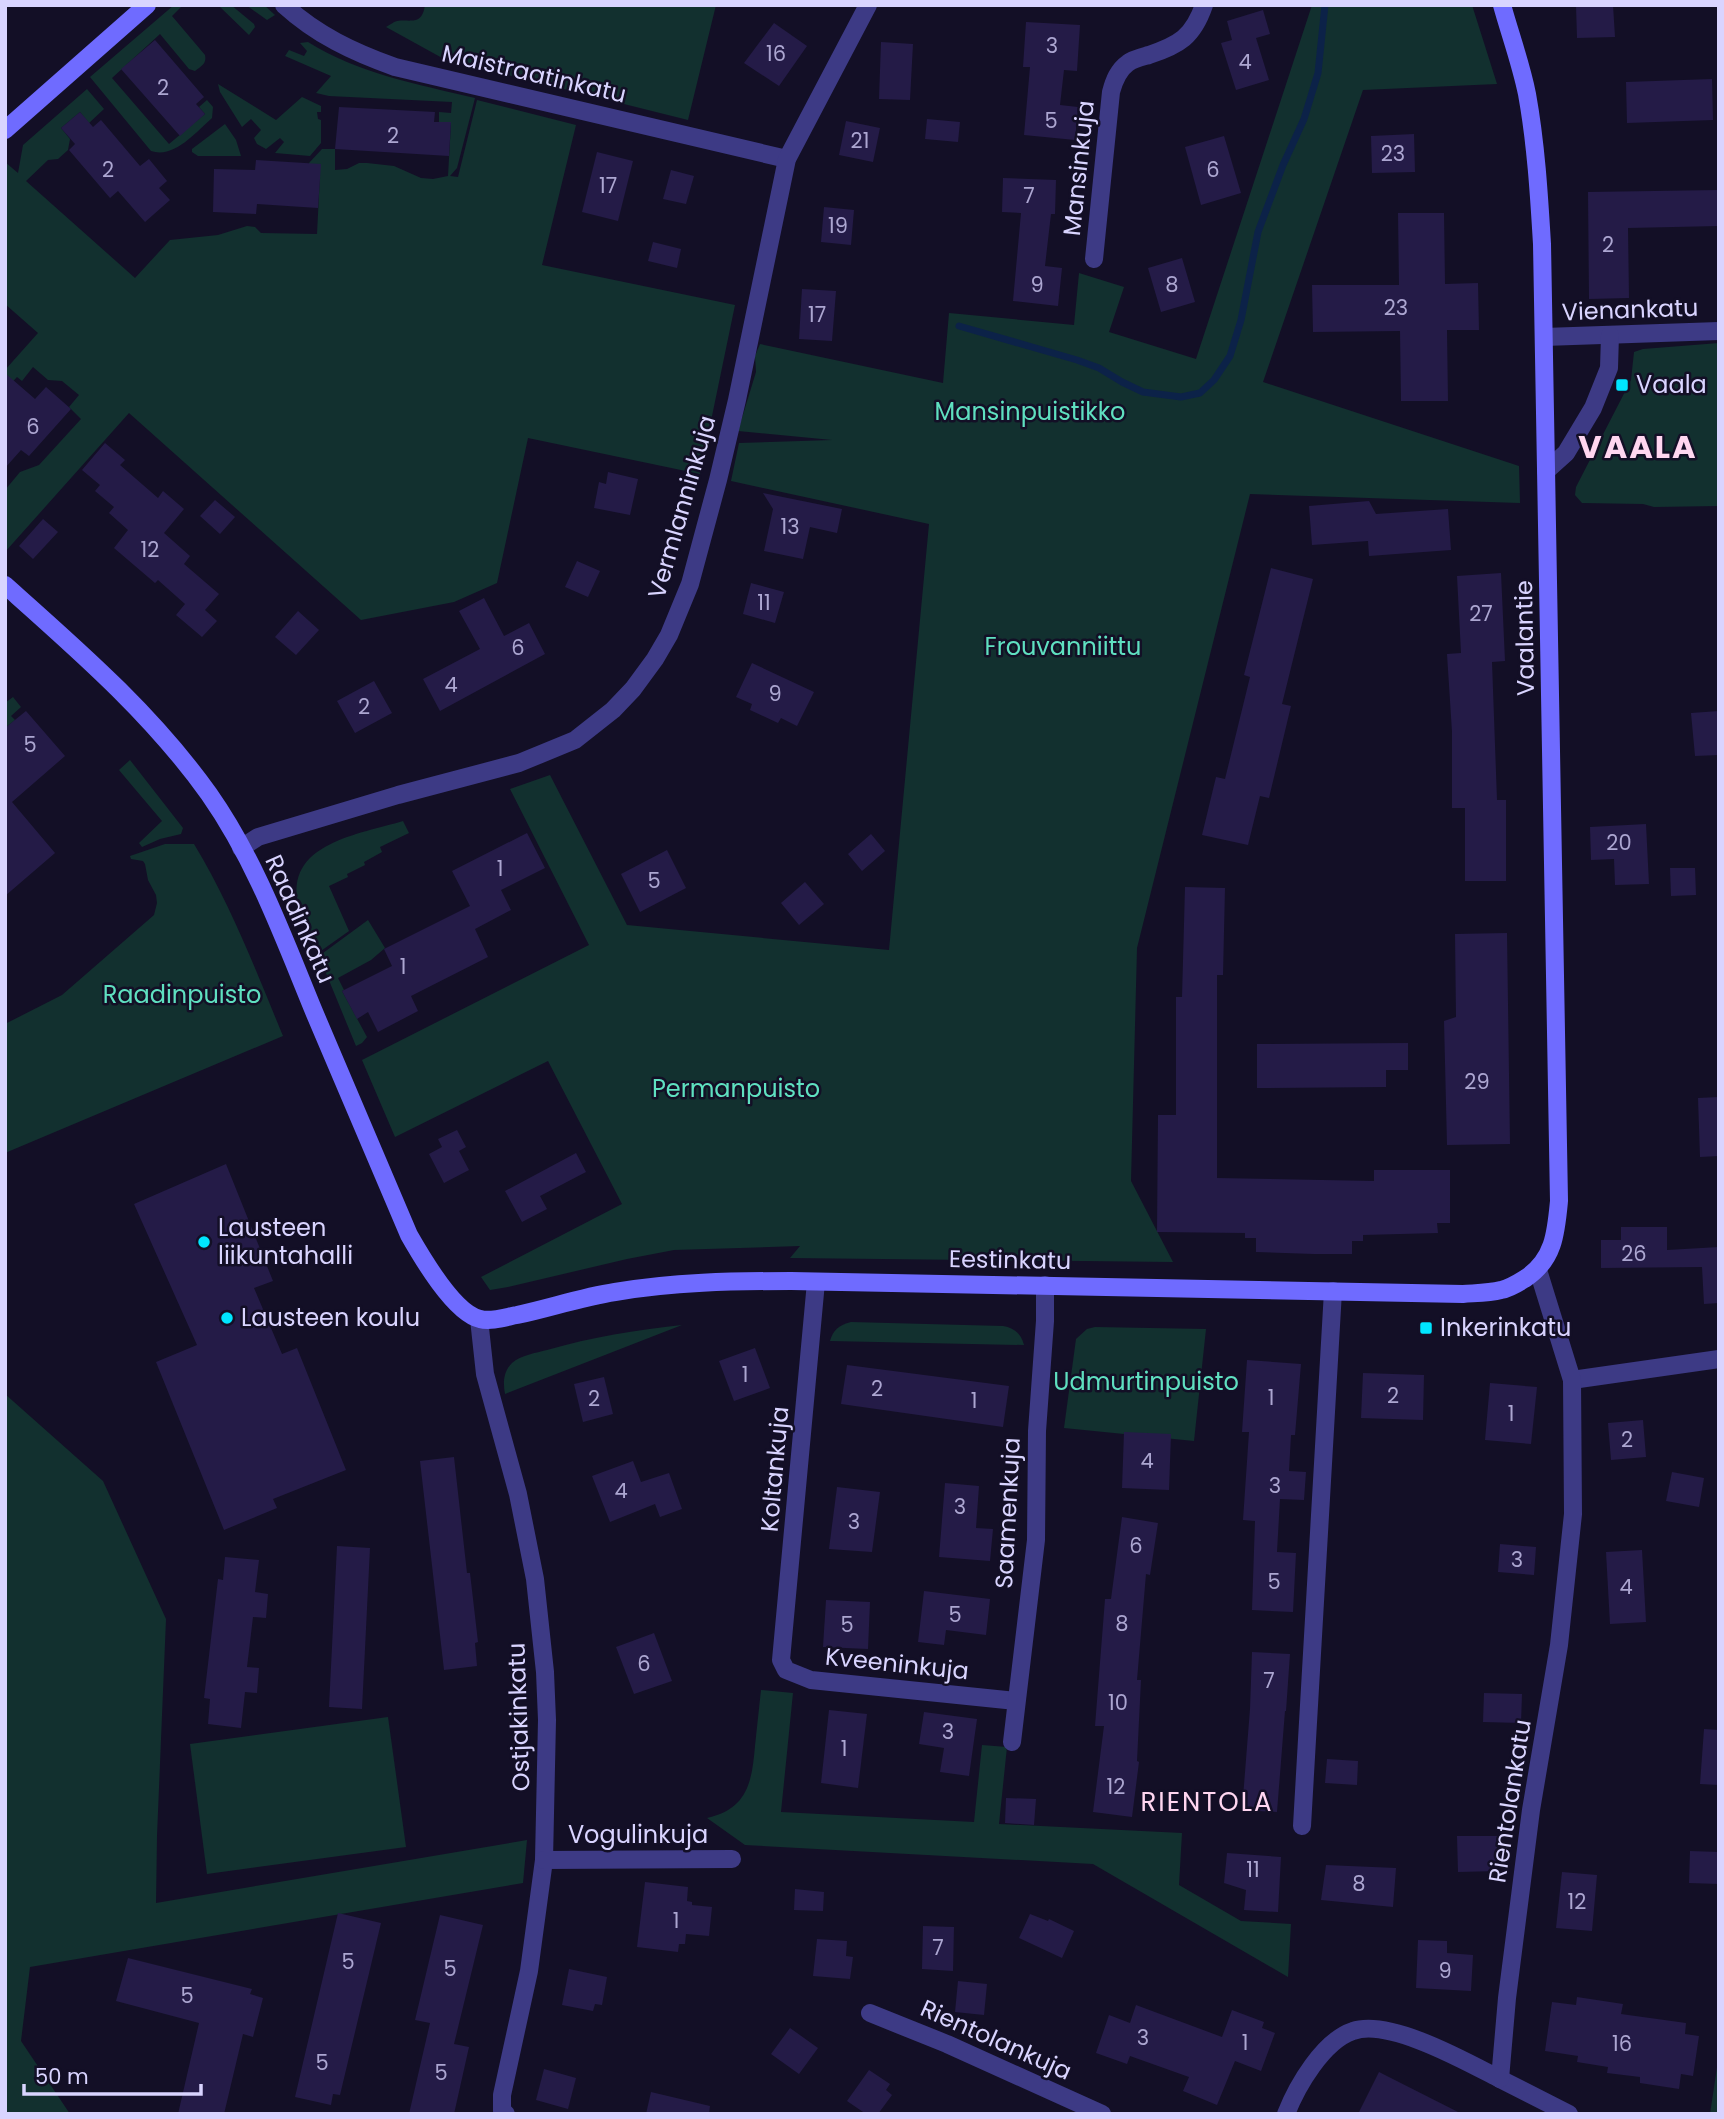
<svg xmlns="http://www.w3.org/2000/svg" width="1724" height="2119" viewBox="0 0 1724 2119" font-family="Poppins,sans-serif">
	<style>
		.green { fill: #12302f }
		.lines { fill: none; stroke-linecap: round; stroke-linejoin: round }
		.stream { stroke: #0c2248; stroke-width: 7 }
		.building { fill: #241b47 }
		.street { stroke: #3d3a85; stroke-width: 18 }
		.secondary { stroke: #6f6bff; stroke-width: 18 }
		.poi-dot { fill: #00e5ff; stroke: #130f26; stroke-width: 2.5 }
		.labels { text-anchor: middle; stroke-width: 5; stroke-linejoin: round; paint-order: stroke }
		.number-label { font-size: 21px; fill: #aca6d1 }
		.street-label { font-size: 24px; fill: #d9d4ff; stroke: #130f26 }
		.poi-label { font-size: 24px; fill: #d9d4ff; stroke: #130f26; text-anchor: start }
		.park-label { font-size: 24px; fill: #5fe0c0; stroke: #130f26 }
		.neighbourhood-label { font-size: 26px; letter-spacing: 2px; fill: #ffd6f0; stroke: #130f26 }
		.district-label { font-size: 32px; font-weight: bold; letter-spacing: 2px; fill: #ffd6f0; stroke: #130f26 }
	</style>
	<rect width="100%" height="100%" fill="#130f26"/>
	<g class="green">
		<path d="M174,5H183L172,16L205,55C207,64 201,66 195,71L189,69L160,34L112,78L169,144L205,114L199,107L207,100L213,107L212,118C196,132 174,159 151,151L90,77Z"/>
		<path d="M218,5H231L254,24L255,27L249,35Z"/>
		<path d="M246,5H264L275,15L267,20Z"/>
		<path d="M425,5H716L688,120L444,59L386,27C390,25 393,22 397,21C411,19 422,26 425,5Z"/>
		<path d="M1312,5H1472L1497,84L1363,90L1263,382L1519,466L1520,503L1250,494L1137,948L1131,1181L1173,1262L790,1258L800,1246L674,1250L627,1259L508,1287L490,1290L481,1277L622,1204L548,1061L395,1137L362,1060L589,945L510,789L550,775L627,925L889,950L929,524L731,481L739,443L832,440L738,431L756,372L755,356L760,344L943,383L949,313L1074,325L1079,273L1124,287L1109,332L1196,359Z"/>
		<path d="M308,42C359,74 417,84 475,98L457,168L450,176L458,177L477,100L576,125L542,265L735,305L700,474L528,438L497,583L454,602L361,620L129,413L5,552V490L20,472L39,465L81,419L69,407L79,395L62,381L48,380L33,367L22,381L17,377L5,390V370L38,333L5,304V162L18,173L23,145L87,89L104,109L89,123L80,112L61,128L70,139L68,150L58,159L48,160L26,181L135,278L170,240L218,235L247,226L255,227L261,233L317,234L320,174L309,173V163L322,149H335V170L347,169L359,163H367L394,166L421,178L433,179L448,176L451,123L439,122V112L451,113L452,102L329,96L316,93L331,76L285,56L289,50L304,56L307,51L300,43Z"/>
		<path d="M218,84L276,120L302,97L321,106V112H317L318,119L321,120V143L310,156L275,153L284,142L280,138L266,149L257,144L254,138L261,130L251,119L242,127L220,92Z"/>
		<path d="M225,124L236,140L241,156H198L192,152V149Z"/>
		<path d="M1719,343V506L1654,507L1643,504L1582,503L1575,495L1576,487L1631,380L1634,352L1643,349Z"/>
		<path d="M13,697L21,707L11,716L15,720L5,728V703Z"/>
		<path d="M130,760L183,828L181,834L160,839L142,847L139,843L162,821L119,770Z"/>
		<path d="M403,821L409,833L380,847L382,852L364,862L365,865L347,874L348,877L329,886L349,931L318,953C312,938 304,923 299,907C282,843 361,834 403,821Z"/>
		<path d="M165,844H194C231,905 256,971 283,1036L5,1153V1024L62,995L154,915L157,903L156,895L148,880L145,864L143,861L131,859L130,856Z"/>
		<path d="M368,920L385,948L371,960L338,978L344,990L342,991L367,1037L362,1043L356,1046L319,956Z"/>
		<path d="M851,1322L1003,1326C1015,1328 1021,1334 1024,1345L830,1341C833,1330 839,1325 851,1322Z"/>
		<path d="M682,1325L505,1394C503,1383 503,1372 512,1363C521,1355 536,1353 547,1350C592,1337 636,1330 682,1325Z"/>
		<path d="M1095,1327L1206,1329L1194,1441L1064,1428L1076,1339L1087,1329Z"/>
		<path d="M5,1394L103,1481L166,1619L157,1836L156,1903L527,1840L523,1883L30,1967L21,2041L70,2114H5Z"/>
		<path d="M761,1690L793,1693L781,1812L974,1822L982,1745L1007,1747L999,1824L1182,1833L1179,1885L1241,1921L1291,1924L1288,1977L1093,1864L745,1845L707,1818C748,1809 752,1781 755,1746C757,1727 759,1708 761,1690Z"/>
		<path d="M388,1717L406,1847L207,1874L190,1744Z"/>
		<path d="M1719,2054V2114H1710Z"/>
	</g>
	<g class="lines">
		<path class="stream" d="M959,326L1077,360L1099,368L1122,382L1143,392L1181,397L1200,393L1214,380L1230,356L1241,320L1258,232L1283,165L1304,119L1318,73L1325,5"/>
	</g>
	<g class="building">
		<path d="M1576,5H1613L1615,37L1577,38Z"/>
		<path d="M1263,10L1270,34L1256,38L1269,80L1236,90L1221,43L1232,40L1227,21Z"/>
		<path d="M1026,22L1080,25L1077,71L1064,70L1060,105L1078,107L1075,140L1024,135L1030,67H1023Z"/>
		<path d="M774,23L807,46L779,86L744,63Z"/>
		<path d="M155,40L204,97L196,104L205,114L180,136L121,69Z"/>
		<path d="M881,42L913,44L910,100L879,99Z"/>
		<path d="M1712,79L1713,120L1627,123L1626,82Z"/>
		<path d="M339,107L435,112L434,122H451L449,156L335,149Z"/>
		<path d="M80,112L93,127L101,120L140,166L149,159L167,181L159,188L170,200L145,222L118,191L110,198L69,150L75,144L61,128Z"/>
		<path d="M927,119L960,122L958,142L925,139Z"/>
		<path d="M846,121L880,128L873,162L839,155Z"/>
		<path d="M1414,134L1415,172L1372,173L1371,136Z"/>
		<path d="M1224,136L1241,193L1201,205L1185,147Z"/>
		<path d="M597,152L633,161L618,221L582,212Z"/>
		<path d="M256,160L321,164L318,208L257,204L256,214L213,212L214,169L255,170Z"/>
		<path d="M671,170L694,176L686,204L663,199Z"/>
		<path d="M1003,178L1056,180L1055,214H1051L1045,266L1062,268L1058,306L1013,301L1021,213L1002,212Z"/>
		<path d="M1719,190V226L1628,228L1629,298L1589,299L1588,192Z"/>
		<path d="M824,207L854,210L851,245L821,242Z"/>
		<path d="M1398,213H1444L1445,284L1478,283L1479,330H1447L1448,401H1401L1400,331L1313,332L1312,285H1399Z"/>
		<path d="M653,242L681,249L677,268L648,261Z"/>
		<path d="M1182,258L1195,302L1161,312L1148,268Z"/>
		<path d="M802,289L836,291L832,341L799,339Z"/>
		<path d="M5,373L35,399L46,387L71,409L29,456L21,450L5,468Z"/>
		<path d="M105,443L125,460L120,465L158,498L163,491L184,509L164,533L190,556L184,564L219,594L205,610L217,621L202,637L176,615L185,604L158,580L155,583L114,548L128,530L109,513L114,507L95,491L100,485L82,470Z"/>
		<path d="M608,472L638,479L630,515L594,508L599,482L606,484Z"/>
		<path d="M763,493L842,509L837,533L810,527L803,559L764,551L773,509Z"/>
		<path d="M215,500L235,517L220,534L200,516Z"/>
		<path d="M1369,501L1376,514L1448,509L1451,550L1369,556L1368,541L1312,545L1309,506Z"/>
		<path d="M43,519L58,532L33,559L19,546Z"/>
		<path d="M577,561L600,571L588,597L565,587Z"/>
		<path d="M1271,568L1313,579L1282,704L1291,706L1269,798L1260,796L1248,845L1202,835L1216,777L1225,779L1250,677L1244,675Z"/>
		<path d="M1501,573L1505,661L1492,662L1497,800H1506V881H1465V808H1452V732L1447,654L1461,653L1457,576Z"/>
		<path d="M751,583L784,592L775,623L743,614Z"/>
		<path d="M484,598L504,636L529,623L545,654L440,711L423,679L480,649L459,611Z"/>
		<path d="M298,611L319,630L296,655L275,637Z"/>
		<path d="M752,663L814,692L797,726L781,718L778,723L750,710L752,704L736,697Z"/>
		<path d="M374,681L392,713L355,733L337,701Z"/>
		<path d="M26,711L65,756L12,802L55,853L5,896V728Z"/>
		<path d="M1719,711V755L1695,756L1691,713Z"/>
		<path d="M1646,824L1649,884L1615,885L1614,859L1591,860L1590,827Z"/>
		<path d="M527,833L545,868L501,890L511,910L475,929L488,957L411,996L418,1011L378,1032L368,1012L357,1019L342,991L392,966L384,949L470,906L452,871Z"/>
		<path d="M871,834L885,851L862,871L848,854Z"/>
		<path d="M667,850L686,888L640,912L621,874Z"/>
		<path d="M1670,868H1695L1696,895L1671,896Z"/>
		<path d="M805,882L824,904L799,925L781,903Z"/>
		<path d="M1185,887L1225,888L1223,975H1217V1178L1374,1181V1170H1450V1223H1437L1438,1233L1363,1235V1241H1352V1254H1314L1256,1252V1238H1245V1233L1157,1232L1158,1115H1176V997H1182Z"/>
		<path d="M1507,933L1510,1144L1447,1145L1444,1021L1456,1017L1455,934Z"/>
		<path d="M1408,1043V1070H1386V1087L1257,1088V1044Z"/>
		<path d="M1719,1097V1156L1700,1157L1698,1098Z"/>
		<path d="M457,1130L466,1147L459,1151L469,1170L444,1183L429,1154L442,1147L438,1139Z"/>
		<path d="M576,1153L586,1172L540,1196L547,1209L522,1222L505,1191Z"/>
		<path d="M226,1164L273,1281L254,1288L282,1354L297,1348L346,1470L273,1499L277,1508L224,1530L156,1362L197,1345L134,1204Z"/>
		<path d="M1621,1227H1667V1250L1719,1247V1303L1704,1304L1702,1267L1601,1268V1240H1621Z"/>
		<path d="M755,1348L770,1388L734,1401L719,1361Z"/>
		<path d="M1247,1360L1301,1364L1295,1435H1291L1289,1471L1306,1472L1304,1500L1280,1499L1277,1552L1296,1553L1293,1612L1252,1610L1255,1521L1243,1520L1249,1432H1242Z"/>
		<path d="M847,1365L1009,1386L1003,1427L841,1404Z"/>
		<path d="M1363,1373L1424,1375L1423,1420L1361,1418Z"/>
		<path d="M604,1377L613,1414L583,1422L574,1384Z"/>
		<path d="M1490,1383L1537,1387L1531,1444L1485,1440Z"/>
		<path d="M1643,1420L1646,1457L1611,1460L1608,1423Z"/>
		<path d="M1124,1432L1171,1434L1169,1490L1122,1488Z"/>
		<path d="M454,1457L467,1573H470L478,1642L475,1643L477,1666L444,1670L420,1461Z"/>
		<path d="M633,1461L641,1482L669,1473L682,1509L660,1517L655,1504L610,1522L592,1476Z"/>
		<path d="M1672,1472L1704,1478L1699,1507L1666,1501Z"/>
		<path d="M945,1483L979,1486L976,1528L993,1529L990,1561L939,1557Z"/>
		<path d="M837,1487L880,1492L872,1552L829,1549Z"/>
		<path d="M1122,1517L1158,1523L1150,1575L1146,1574L1137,1680H1141L1137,1761L1139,1762L1132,1817L1093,1812L1104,1726H1095L1105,1599H1111Z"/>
		<path d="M1500,1544L1536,1547L1534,1575L1498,1572Z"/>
		<path d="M337,1546L370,1548L362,1709L329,1707Z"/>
		<path d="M1642,1550L1646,1622L1610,1624L1606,1552Z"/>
		<path d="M225,1557L259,1560L255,1592L268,1594L266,1618L253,1617L247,1667L259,1668L257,1693L245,1692L241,1728L208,1724L210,1699L204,1698L218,1579L223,1580Z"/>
		<path d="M924,1591L990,1599L986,1635L946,1630L944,1645L918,1642Z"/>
		<path d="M826,1600L870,1602L868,1649L823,1647Z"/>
		<path d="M654,1633L672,1681L634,1694L616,1647Z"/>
		<path d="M1252,1652L1290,1654L1286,1711H1285L1277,1812L1242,1810L1250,1709Z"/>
		<path d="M1484,1693L1522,1694L1521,1723L1483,1722Z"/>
		<path d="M829,1710L867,1714L858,1788L821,1783Z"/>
		<path d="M924,1712L977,1719L969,1776L940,1772L944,1748L919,1744Z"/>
		<path d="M1704,1729L1719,1730V1785L1700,1784Z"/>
		<path d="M1327,1759L1358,1761L1357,1785L1325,1783Z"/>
		<path d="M1006,1798L1036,1799L1034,1825L1005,1823Z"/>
		<path d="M1457,1836H1497L1498,1871L1458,1872Z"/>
		<path d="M1690,1851L1719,1852V1884L1689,1883Z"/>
		<path d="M1227,1853L1281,1857L1278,1912L1244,1910L1246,1890L1224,1883Z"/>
		<path d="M1326,1865L1396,1868L1393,1907L1321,1900Z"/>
		<path d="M1562,1872L1597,1875L1592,1931L1556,1928Z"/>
		<path d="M645,1882L688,1887L687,1901L692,1902V1905L712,1907L709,1936L686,1934L685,1944H679L678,1952L637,1947Z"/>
		<path d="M795,1889L824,1892L823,1911L794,1910Z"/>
		<path d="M338,1913L381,1923L340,2095L333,2094L331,2105L295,2097Z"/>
		<path d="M1030,1914L1048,1921L1049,1919L1074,1931L1062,1958L1019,1938Z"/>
		<path d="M440,1915L483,1925L454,2044L469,2047L454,2114H409L430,2023L415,2020Z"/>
		<path d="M923,1926L954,1927L953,1971L922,1969Z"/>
		<path d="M817,1939L847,1941L846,1956L853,1957L850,1979L813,1976Z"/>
		<path d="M1418,1940L1447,1941V1953L1473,1955L1471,1991L1416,1988Z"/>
		<path d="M128,1958L252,1989L250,1994L263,1998L253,2037L243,2034L224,2114H178L199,2023L116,2001Z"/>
		<path d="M569,1969L607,1977L602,2005L595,2004L593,2011L562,2005Z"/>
		<path d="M958,1981L987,1984L984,2015L955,2012Z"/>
		<path d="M1577,1997L1623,2004L1621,2014L1686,2023L1685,2034L1699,2036L1693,2076L1681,2074L1679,2089L1640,2083V2077L1607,2073L1608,2067L1577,2062L1578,2056L1545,2051L1552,2002L1576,2005Z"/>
		<path d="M1136,2005L1222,2037L1232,2010L1264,2022L1262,2028L1275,2033L1261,2071L1235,2061L1217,2105L1183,2091L1189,2077L1130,2056L1127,2064L1096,2053L1109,2015L1130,2023Z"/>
		<path d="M790,2028L818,2048L799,2074L771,2054Z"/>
		<path d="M544,2069L576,2078L568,2109L536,2100Z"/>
		<path d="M869,2070L890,2084L886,2090L892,2095L878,2114H866L847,2101Z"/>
		<path d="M1379,2072L1462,2114H1358Z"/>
		<path d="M651,2092L710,2106L709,2114H646Z"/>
	</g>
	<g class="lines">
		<g class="street">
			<path d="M284,5C317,35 353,52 395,67L787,159"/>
			<path d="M1094,259L1111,92C1114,81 1118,70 1128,63C1133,59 1142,57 1149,55C1179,45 1193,37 1204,5"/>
			<path d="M1544,337L1719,331"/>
			<path d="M1546,471L1566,453L1593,408L1609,368L1610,335"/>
			<path d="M241,848L258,837L398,795L519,763L575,740L613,710L633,689L655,659L669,635L690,584L718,480L737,400L787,159L868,5"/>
			<path d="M816,1282L781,1660L786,1670L811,1680L1016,1701"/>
			<path d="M479,1319L485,1374L518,1494L535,1579L545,1672L547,1720L544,1860L529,1971L502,2095V2111L506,2114"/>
			<path d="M1572,1380L1719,1359"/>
			<path d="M1012,1742L1036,1540L1037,1431L1045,1321V1285"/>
			<path d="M1302,1826L1333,1291"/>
			<path d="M544,1860L732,1859"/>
			<path d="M870,2013L947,2044L1102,2114"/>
			<path d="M1500,2079L1569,2114"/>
			<path d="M1286,2114C1297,2086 1323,2041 1353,2031C1389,2018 1467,2062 1500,2079L1507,1998L1531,1810L1559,1645L1573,1514L1572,1380L1538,1270"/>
		</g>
		<g class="secondary">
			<path d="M5,130L147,5"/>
			<path d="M5,585C78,650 152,714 209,794C256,861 284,939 315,1014C346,1088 378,1161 409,1235C421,1256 454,1313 480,1319C491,1322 506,1317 517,1315C550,1308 582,1297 615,1292C673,1282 732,1281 791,1281L1463,1294C1476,1293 1489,1293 1501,1290C1511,1288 1518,1283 1526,1278C1554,1259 1556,1233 1559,1201L1542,244C1539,194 1536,144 1527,94C1521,64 1510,34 1502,5"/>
		</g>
	</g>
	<g class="poi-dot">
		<rect x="1615" y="378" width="14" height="14" rx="3.5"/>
		<circle cx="204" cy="1242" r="7"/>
		<circle cx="227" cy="1318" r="7"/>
		<rect x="1419" y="1321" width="14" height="14" rx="3.5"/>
	</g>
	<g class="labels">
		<g class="number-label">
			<text x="1052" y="53">3</text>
			<text x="776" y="61">16</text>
			<text x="1245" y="69">4</text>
			<text x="163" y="95">2</text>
			<text x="1051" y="128">5</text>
			<text x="393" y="143">2</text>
			<text x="860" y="148">21</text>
			<text x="1393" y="161">23</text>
			<text x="108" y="177">2</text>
			<text x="1213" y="177">6</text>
			<text x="608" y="193">17</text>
			<text x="1029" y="203">7</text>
			<text x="838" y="233">19</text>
			<text x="1608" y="252">2</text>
			<text x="1037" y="292">9</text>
			<text x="1172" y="292">8</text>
			<text x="1396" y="315">23</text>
			<text x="817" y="322">17</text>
			<text x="33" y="434">6</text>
			<text x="790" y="534">13</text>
			<text x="150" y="557">12</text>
			<text x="764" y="610">11</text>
			<text x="1481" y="621">27</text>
			<text x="518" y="655">6</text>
			<text x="451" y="692">4</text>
			<text x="775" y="701">9</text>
			<text x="364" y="714">2</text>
			<text x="30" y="752">5</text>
			<text x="1619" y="850">20</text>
			<text x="500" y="876">1</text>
			<text x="654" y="888">5</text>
			<text x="403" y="974">1</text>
			<text x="1477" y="1089">29</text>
			<text x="1634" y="1261">26</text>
			<text x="745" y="1382">1</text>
			<text x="877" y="1396">2</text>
			<text x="1393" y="1403">2</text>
			<text x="1271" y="1405">1</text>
			<text x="594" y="1406">2</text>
			<text x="974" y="1408">1</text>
			<text x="1511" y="1421">1</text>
			<text x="1627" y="1447">2</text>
			<text x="1147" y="1468">4</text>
			<text x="1275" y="1493">3</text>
			<text x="621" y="1498">4</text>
			<text x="960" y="1514">3</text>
			<text x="854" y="1529">3</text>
			<text x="1136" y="1553">6</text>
			<text x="1517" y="1567">3</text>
			<text x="1274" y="1589">5</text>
			<text x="1626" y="1594">4</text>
			<text x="955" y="1622">5</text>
			<text x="1122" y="1631">8</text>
			<text x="847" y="1632">5</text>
			<text x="644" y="1671">6</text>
			<text x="1269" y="1688">7</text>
			<text x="1118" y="1710">10</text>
			<text x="948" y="1739">3</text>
			<text x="844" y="1756">1</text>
			<text x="1116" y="1794">12</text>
			<text x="1253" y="1877">11</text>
			<text x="1359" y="1891">8</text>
			<text x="1577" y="1909">12</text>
			<text x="676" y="1928">1</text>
			<text x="938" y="1955">7</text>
			<text x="348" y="1969">5</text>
			<text x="450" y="1976">5</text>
			<text x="1445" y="1978">9</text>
			<text x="187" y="2003">5</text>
			<text x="1143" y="2045">3</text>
			<text x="1245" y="2050">1</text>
			<text x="1622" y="2051">16</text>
			<text x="322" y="2070">5</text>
			<text x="441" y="2080">5</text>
		</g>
		<g class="street-label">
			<text transform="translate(534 74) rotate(13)" y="8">Maistraatinkatu</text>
			<text transform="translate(1079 168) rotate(-84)" y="8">Mansinkuja</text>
			<text transform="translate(1630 310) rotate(-2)" y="8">Vienankatu</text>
			<text transform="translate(682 507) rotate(-74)" y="8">Vermlanninkuja</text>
			<text transform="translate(1525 638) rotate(-91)" y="8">Vaalantie</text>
			<text transform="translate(300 919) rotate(66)" y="8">Raadinkatu</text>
			<text transform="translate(1010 1260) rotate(1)" y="8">Eestinkatu</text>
			<text transform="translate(775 1469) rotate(-85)" y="8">Koltankuja</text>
			<text transform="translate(1008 1513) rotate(-87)" y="8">Saamenkuja</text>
			<text transform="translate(897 1664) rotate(6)" y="8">Kveeninkuja</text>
			<text transform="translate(519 1717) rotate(-92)" y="8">Ostjakinkatu</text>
			<text transform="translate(1510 1801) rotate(-81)" y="8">Rientolankatu</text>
			<text x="638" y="1843">Vogulinkuja</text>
			<text transform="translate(996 2040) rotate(24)" y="8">Rientolankuja</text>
		</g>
		<g class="poi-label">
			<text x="1636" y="393">Vaala</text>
			<text x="218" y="1236">Lausteen<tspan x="218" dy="28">liikuntahalli</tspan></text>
			<text x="241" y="1326">Lausteen koulu</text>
			<text x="1440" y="1336">Inkerinkatu</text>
		</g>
		<g class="park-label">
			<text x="1030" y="420">Mansinpuistikko</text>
			<text x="1063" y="655">Frouvanniittu</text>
			<text x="182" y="1003">Raadinpuisto</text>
			<text x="736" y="1097">Permanpuisto</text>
			<text x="1146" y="1390">Udmurtinpuisto</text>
		</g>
		<g class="neighbourhood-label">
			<text x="1207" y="1811">RIENTOLA</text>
		</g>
		<g class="district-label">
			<text x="1638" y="458">VAALA</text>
		</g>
	</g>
	<rect width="1724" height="2119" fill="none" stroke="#d9d4ff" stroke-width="14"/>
	<path d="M24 2084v10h177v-10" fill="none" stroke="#d9d4ff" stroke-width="3.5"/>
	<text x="35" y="2084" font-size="21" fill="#d9d4ff" stroke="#130f26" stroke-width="5" paint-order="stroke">50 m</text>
</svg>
